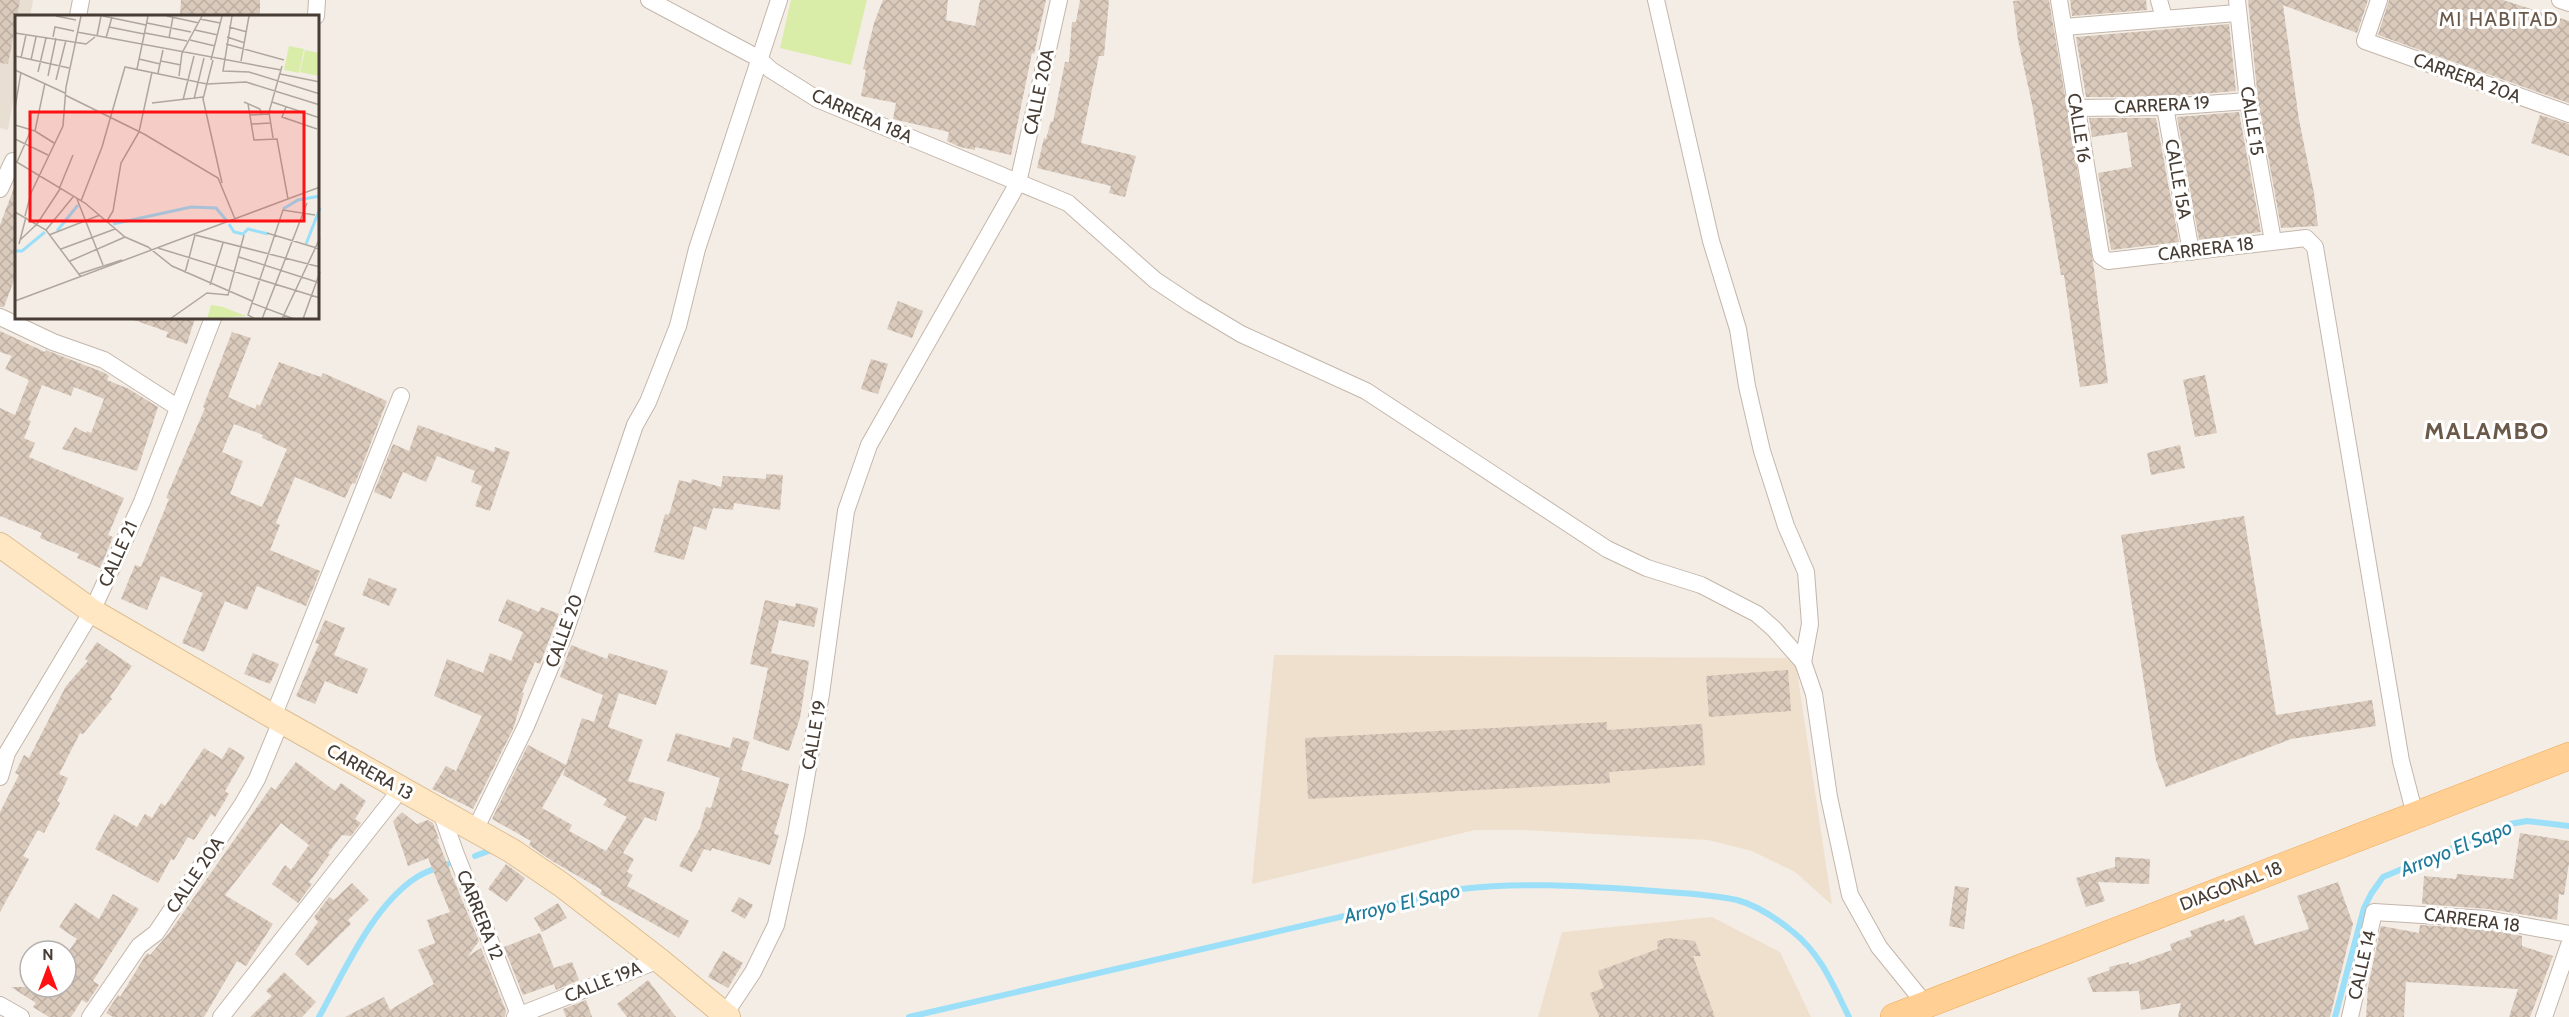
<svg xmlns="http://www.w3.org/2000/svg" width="2569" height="1017" viewBox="0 0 2569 1017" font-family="Cabin,sans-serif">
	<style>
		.residential { fill: #e9ded2 }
		.education { fill: #efe0cd }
		.pitch { fill: #d9eda9 }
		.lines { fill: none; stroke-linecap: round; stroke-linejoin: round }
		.stream { stroke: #9be0f8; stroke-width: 6 }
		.building { fill: url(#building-cross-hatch); fill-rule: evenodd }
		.street-casing { stroke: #c4b6aa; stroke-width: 18 }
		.secondary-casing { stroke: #dcbd92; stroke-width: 26 }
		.primary-casing { stroke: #f0aa57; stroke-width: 28 }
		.street { stroke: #fff; stroke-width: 16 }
		.secondary { stroke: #ffe7c4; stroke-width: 24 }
		.primary { stroke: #ffcf93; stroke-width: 27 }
		.labels { text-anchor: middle; stroke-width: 6; stroke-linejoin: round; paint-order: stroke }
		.street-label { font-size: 18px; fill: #473d34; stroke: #fff }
		.neighbourhood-label { font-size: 20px; letter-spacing: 1.5px; fill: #6b594a; stroke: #fff }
		.water-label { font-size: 20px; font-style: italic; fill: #1f7b9b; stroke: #fff }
		.district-label { font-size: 24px; font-weight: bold; letter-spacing: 1.5px; fill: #6b594a; stroke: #fff }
		.inset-river { fill: none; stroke: #9be0f8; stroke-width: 3 }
		.inset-road { fill: none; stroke: #afa79e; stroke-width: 1.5 }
		.view { fill: #ff1113; fill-opacity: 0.15; stroke: #ff1113; stroke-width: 3 }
		.inset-edge { fill: none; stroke: #473d34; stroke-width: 3 }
	</style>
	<defs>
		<pattern id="building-cross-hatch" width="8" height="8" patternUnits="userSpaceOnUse" patternTransform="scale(1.5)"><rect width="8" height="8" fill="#dacabc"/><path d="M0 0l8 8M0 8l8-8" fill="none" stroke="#bcaea2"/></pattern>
	</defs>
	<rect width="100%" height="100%" fill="#f4ede5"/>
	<path class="residential" d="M0,0H33L30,16H16V84L8,130L0,128Z"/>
	<g class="education">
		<path d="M1274,655L1795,658L1832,905L1795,872L1752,851L1708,840L1524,830H1475L1252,884Z"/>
		<path d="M1712,917L1780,952L1811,1017H1538L1562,932Z"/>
	</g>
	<path class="pitch" d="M791,0H867L851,65L780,48Z"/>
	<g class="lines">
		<g class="stream">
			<path d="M475,856L494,849"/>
			<path d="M319,1017C344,972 373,905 417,877C426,871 438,868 448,864"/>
			<path d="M909,1017L1461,889C1523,882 1579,886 1642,890C1674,893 1706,893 1737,900C1756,905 1777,919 1792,931C1821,954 1833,985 1849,1017"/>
			<path d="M2335,1017L2364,908L2371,894L2383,877L2510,824L2527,821L2569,826"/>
		</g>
	</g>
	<g class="building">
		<path d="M0,0H20L8,64L0,63Z"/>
		<path d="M181,0H260V16H180Z"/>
		<path d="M883,0H948L946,20L975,26L980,0H1046L1034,54L1032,53L1011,155L975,147V150L960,147L947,141L949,132L893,119L896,103L861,96L866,70L863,69L874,23Z"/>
		<path d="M1080,0H1109L1104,56H1099L1081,143L1136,156L1125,197L1109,193L1111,186L1037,168L1044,138L1046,139L1051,121L1053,122L1065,62H1069L1072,22H1076Z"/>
		<path d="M2023,0H2049L2094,269L2108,383L2080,387L2064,275H2061L2032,104L2018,40L2013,1Z"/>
		<path d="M2070,0H2146L2147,10L2072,16Z"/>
		<path d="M2248,0H2368L2357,33L2283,5L2299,120L2314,193L2318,226L2281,228L2258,100Z"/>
		<path d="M2389,0H2503L2569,21V103L2378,35Z"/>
		<path d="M2229,24L2236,91L2165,97H2086L2076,37Z"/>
		<path d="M2239,112L2261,232L2199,240L2177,117Z"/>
		<path d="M2540,115L2569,124V156L2531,143Z"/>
		<path d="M2089,118H2156L2179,242L2111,250L2098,173L2132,167L2127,132L2092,137Z"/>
		<path d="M15,185L16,275L4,307H0V225Z"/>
		<path d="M898,301L923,311L912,338L887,329Z"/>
		<path d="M135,318H195L187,344L166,337L168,332L134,320Z"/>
		<path d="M0,331L45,352L46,350L105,373L109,376L107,380L129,389L158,407L137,471L62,449L75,427L86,433L87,431L91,433L104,399L74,387L71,396L42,385L28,420L31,421L24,438L35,443L29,457L124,498L108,535L113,537L100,568L77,558L79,554L40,538L42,533L0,516V408L15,415L29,380L5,369L12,356L0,352Z"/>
		<path d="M232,332L251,338L228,397L255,409L257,404L260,406L279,362L312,374L321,377L323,373L387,401L355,484L352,483L345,498L295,477L276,523L280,525L270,550L320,571L306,606L257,586L247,610L225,601L204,652L182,643L203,593L161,576L147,610L121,599L135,565L141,567L169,499L166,498L205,408L203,407ZM234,424L263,435L262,438L287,449L262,507L230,494L243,461L222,452Z"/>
		<path d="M871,359L888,364L878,394L861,389Z"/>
		<path d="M2205,375L2217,433L2195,437L2183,380Z"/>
		<path d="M418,425L494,452L495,447L510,452L490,511L475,506L482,486L471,482L475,471L437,456L426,482L403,472L391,499L374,492L393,444L409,451Z"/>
		<path d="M2180,445L2185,468L2151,475L2147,453Z"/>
		<path d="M766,474L783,475L780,510L734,503L733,510L713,508L706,530L694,526L684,560L654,552L665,514L669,515L679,480L691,483L692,479L721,487L723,476L766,479Z"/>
		<path d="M2244,516L2276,715L2372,700L2376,726L2291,739L2166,787L2156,760L2121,535Z"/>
		<path d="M369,578L397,589L389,606L362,595Z"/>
		<path d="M507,599L539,612L541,607L559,614L540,664L535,662L522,692L524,693L513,729L473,809L432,789L446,766L456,771L482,716L434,696L447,659L483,673L490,653L511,661L523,632L498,621Z"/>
		<path d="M765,600L795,607L796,603L818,608L814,627L779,620L771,653L809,661L800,718L789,751L753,739L768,668L750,664Z"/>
		<path d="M325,620L345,628L334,655L368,669L357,694L325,681L315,704L296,696L319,644L315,643Z"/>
		<path d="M97,642L132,666L110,697L112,699L83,734L80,733L59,774L68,778L57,801L60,803L44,833L38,830L23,856L29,859L0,912V812L19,775L15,773L24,755L29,758L66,686L88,661L85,659Z"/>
		<path d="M571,645L607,659L609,653L668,671L656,705L619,693L608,727L643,740L628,781L665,792L656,821L645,817L623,853L634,859L627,872L633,875L627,886L689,921L679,938L600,894L602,890L552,861L529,845L531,841L492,819L528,745L566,765L582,718L594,722L603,695L560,677ZM566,766L563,775L607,799L603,805L627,817L606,851L569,831L572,825L542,808Z"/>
		<path d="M253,653L279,664L270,684L244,674Z"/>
		<path d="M1788,670L1791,711L1709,717L1706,676Z"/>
		<path d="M1607,722V730L1702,724L1705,765L1609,772L1610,783L1308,799L1305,738Z"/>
		<path d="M676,733L730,748L733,737L750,742L741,770L789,784L774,834L779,835L770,865L712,848L711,851L704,849L692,872L679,866L700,828L706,807L711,808L720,778L667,761Z"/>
		<path d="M229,747L245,757L225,791L229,794L215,817L211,814L194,840L188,837L174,860L171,859L158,883L95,849L114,814L137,827L145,814L152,818L161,803L165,806L204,748L222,759Z"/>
		<path d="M296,762L335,791L341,783L366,801L355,819L361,823L351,836L342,835L328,853L330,854L309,882L312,884L298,903L272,884L285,865L291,870L309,845L281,823L225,895L273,924L246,966L237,961L204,1017H113L106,1013L118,995L120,997L147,953L150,955L169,933L271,787L275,790Z"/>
		<path d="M402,812L417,824L428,820L433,823L439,839H437L479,941L468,956L481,948L506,1011L505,1017H345L384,997L390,1010L434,984L418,950L435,943L427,920L450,912L428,858L408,866L393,821Z"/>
		<path d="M2520,833L2569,841V863L2564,895L2559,894L2557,920L2488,909L2422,904L2424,876L2456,879L2457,874L2513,879Z"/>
		<path d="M2115,857L2150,859L2149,884L2098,882L2105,901L2086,907L2076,878L2115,867Z"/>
		<path d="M506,864L525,878L507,902L488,889Z"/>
		<path d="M2338,882L2353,924L2330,1017H2178L2181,1003L2141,1010L2139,991L2093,992L2087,978L2110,970L2109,967L2129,962V965L2172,950L2170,944L2192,936L2190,931L2224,919L2225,922L2244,915L2255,945L2309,929L2297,896Z"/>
		<path d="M352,883L369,900L348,920L351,924L308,966L295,954L318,922L314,917L329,897L334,900Z"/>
		<path d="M1955,886L1969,888L1964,929L1949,926Z"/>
		<path d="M113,894L139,909L93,981L99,985L87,1003L82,1000L71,1017H49L33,1007L36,1003L11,987H66V955L77,939L59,927L75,903L99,919Z"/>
		<path d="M739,897L753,905L745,919L731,911Z"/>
		<path d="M558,903L567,918L542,932L534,918Z"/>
		<path d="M2420,925L2486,929L2522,936V946L2553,956L2530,1017H2509L2518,989L2406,982L2404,1017H2366L2368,987L2381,926L2419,933Z"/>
		<path d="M540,933L554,968L572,962L579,980L556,990L554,984L523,995L504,947Z"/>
		<path d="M1668,938L1695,941L1701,956H1693L1715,1017H1599L1590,993L1604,988L1598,971L1658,949L1657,941Z"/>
		<path d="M723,951L743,963L728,988L708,977Z"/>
		<path d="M284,972L316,1002L302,1017H250L272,996L266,991Z"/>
		<path d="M648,980L676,1017H627L617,1004Z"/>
		<path d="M586,1000L592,1017H566L563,1009Z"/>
	</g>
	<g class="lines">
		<defs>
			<g id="street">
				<path d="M649,0L758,58L771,70L817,99L1068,203L1155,280L1191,304L1241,334L1366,391L1607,549L1647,568L1701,585L1757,614L1774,629L1803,662L1814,694L1829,797L1850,895L1879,947L1926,1005"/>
				<path d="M1656,0L1711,241L1738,329L1747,386L1762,451L1786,526L1806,572L1810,624L1803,662"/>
				<path d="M2059,0L2101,256L2108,261L2306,238L2315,247L2401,761L2415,815"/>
				<path d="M2159,0L2164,18"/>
				<path d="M2237,0L2248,101L2273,241"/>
				<path d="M2379,0L2365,41L2569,114"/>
				<path d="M2560,0L2569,3"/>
				<path d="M78,16L81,0"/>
				<path d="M316,16L317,0"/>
				<path d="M2064,27L2237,13"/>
				<path d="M2165,107L2191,252"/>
				<path d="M2076,108L2165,107L2248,101"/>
				<path d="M0,189L13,161"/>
				<path d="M0,317L53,342L104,360L177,407"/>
				<path d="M273,717L401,396"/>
				<path d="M0,777L7,753L92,611L142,502L213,318"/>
				<path d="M441,812L455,852L520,1017"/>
				<path d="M475,830L526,726L565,632L635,425L648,402L678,326L697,249L779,0"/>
				<path d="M0,1005L21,1017"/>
				<path d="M725,1014L753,972L776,925L796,835L821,694L846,511L869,445L1018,183L1059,0"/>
				<path d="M90,1017L139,946L156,933L242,805L257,779L281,721"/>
				<path d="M221,1017L401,789"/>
				<path d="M515,1017L659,960"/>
				<path d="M2350,1017L2374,912L2487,919L2569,934"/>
				<path d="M2544,1017L2569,945"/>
			</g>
			<path id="secondary" d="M0,545L92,611L281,721L512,851L562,885L659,960L728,1017"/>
			<path id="primary" d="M1894,1017L2569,756"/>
		</defs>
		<use href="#street" class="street-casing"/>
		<use href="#secondary" class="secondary-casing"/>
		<use href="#primary" class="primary-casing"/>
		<use href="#street" class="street"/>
		<use href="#secondary" class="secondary"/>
		<use href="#primary" class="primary"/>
	</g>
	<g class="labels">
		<g class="street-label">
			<text transform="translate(2467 78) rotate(20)" y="6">CARRERA 20A</text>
			<text transform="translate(1039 92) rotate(-78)" y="6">CALLE 20A</text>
			<text transform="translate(2162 105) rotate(-3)" y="6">CARRERA 19</text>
			<text transform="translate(862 116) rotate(24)" y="6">CARRERA 18A</text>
			<text transform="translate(2252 121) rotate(81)" y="6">CALLE 15</text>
			<text transform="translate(2079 128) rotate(81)" y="6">CALLE 16</text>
			<text transform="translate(2178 179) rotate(80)" y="6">CALLE 15A</text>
			<text transform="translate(2206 249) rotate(-7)" y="6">CARRERA 18</text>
			<text transform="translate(118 554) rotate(-66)" y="6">CALLE 21</text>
			<text transform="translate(564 631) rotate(-70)" y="6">CALLE 20</text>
			<text transform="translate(814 735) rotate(-80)" y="6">CALLE 19</text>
			<text transform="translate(370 772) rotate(29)" y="6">CARRERA 13</text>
			<text transform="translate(195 875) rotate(-56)" y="6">CALLE 20A</text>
			<text transform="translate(2231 886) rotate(-21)" y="6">DIAGONAL 18</text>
			<text transform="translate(480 915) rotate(68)" y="6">CARRERA 12</text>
			<text transform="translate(2472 920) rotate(7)" y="6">CARRERA 18</text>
			<text transform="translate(2362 965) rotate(-77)" y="6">CALLE 14</text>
			<text transform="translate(603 982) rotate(-22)" y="6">CALLE 19A</text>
		</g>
		<g class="neighbourhood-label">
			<text x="2499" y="26">MI HABITAD</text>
		</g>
		<g class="water-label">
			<text transform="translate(2456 848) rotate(-22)" y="7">Arroyo El Sapo</text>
			<text transform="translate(1402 903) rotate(-13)" y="7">Arroyo El Sapo</text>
		</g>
		<g class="district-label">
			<text x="2487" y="439">MALAMBO</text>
		</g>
	</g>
	<g transform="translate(15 15)">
		<rect width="304" height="304" fill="#f4ede5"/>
		<path d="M196,290L208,292L231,301L192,304Z" fill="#d9eda9"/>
		<path d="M274,31L289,34L284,58L269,55ZM290,35L304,38V61L285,57Z" fill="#d9eda9"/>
		<path class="inset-river" d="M268,194L283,185L305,181M98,209L176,192L201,193L212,206M214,209L219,217L228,219L233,214L253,219M42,216L63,190M291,229L305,193M0,236H7L30,217"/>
		<path class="inset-road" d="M41,1L61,5M88,1L131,10M152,1L184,8M217,1L208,56L234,57L305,79M185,4L205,8M132,8L176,17M94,12L129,19M214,12L232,17M180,15L203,20M62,17L266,55M0,18L71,29L80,22M130,18L172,26M82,21L86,1M38,22L40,12L59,16M212,22L230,28M91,23L97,2M154,23L158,2M175,25L200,31M211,29L269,45M0,41L54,53M6,43L11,20M124,44L145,49M16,45L21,22M196,45L207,1M198,45L188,84L207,168M146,46L166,50M226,46L234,1M122,54L133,1M0,55L50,78M23,57L31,23M143,58L148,35M265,59L305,67M33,61L41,23M164,61L167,38L187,1M41,65L51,25M50,80L129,119L203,163L220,204M179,84L189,43M168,85L179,41M229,87L245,94L246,99M257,87L305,103M137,88L188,82M233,89L239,125L262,124L273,184M271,92L267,102L302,114M0,93L6,57M235,100L254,99M237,109L255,108M0,110L20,116L39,128M20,116L30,68M258,123L254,97L267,51M0,124L33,140M0,146L70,188L110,222L133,232L157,251L237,286M2,147L16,115M44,174L58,140M62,184L88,250M66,186L87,132L110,52L192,69L231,67L305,90M0,197L31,215L66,262M10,201L16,178L48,111L51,72L66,1M92,206L98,196L106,148L124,117L137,57M31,215L58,182M252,218L305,234M34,220L85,200M5,225L22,209L45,174M4,229L11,202M143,233L305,283M46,234L100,214M224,242L305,268M55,246L110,222M170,258L180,220L305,252M64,259L107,245M195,270L208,228M0,286L305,172M237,288L279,304M155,304L192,278L213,280L229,220M240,304L233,300L268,195L300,200M247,304L292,188M267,304L305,223M288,304L305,257"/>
		<path class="view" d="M15,97H289V206H15Z"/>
		<rect width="304" height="304" class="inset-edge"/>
	</g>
	<g transform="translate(48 969)"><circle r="28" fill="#ffffff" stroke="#b5b1ae" stroke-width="1.5"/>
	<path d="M0-4.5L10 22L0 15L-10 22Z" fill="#ff1113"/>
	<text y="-9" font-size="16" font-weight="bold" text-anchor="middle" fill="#473d34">N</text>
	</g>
</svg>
